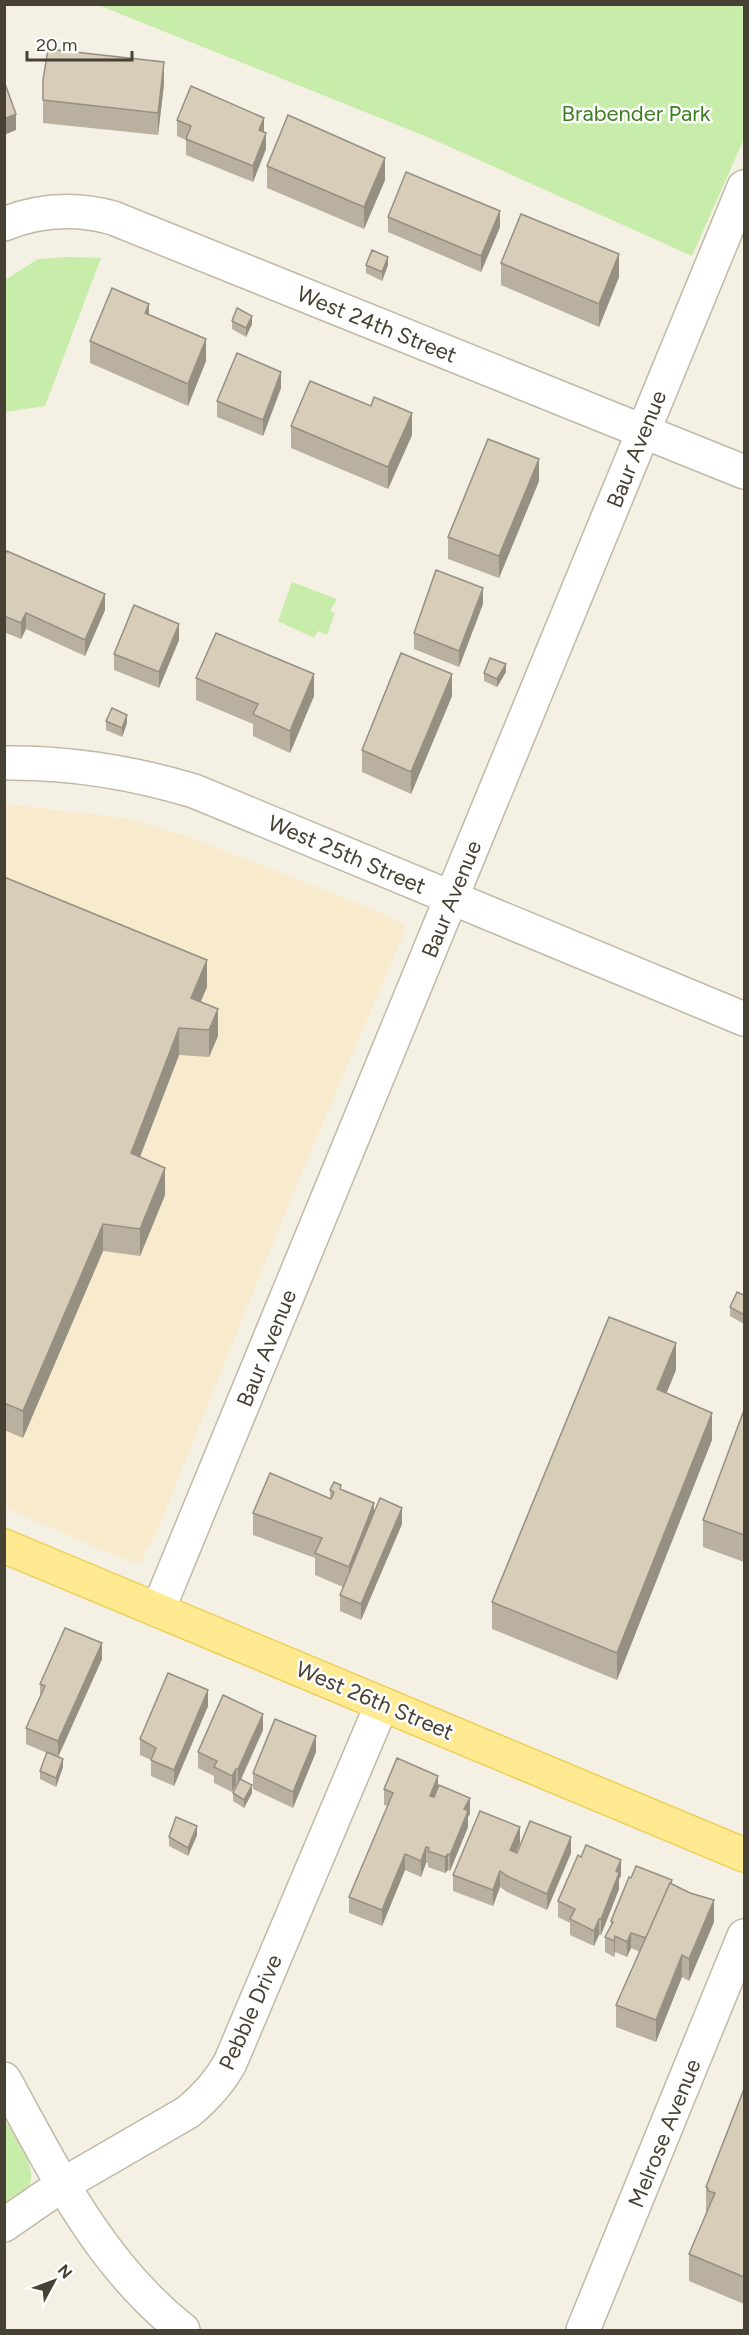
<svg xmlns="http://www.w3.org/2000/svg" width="749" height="2335" viewBox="0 0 749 2335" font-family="Figtree,sans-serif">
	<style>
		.commercial { fill: #f8eacd }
		.green { fill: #c8eca9 }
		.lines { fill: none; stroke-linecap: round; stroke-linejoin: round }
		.street-casing { stroke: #c0b9a6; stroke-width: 36 }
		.primary-casing { stroke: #efcf57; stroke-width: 36 }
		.street { stroke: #fff; stroke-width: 33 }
		.primary { stroke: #ffea92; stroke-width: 33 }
		.wall { fill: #b9b09f }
		.shaded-wall { fill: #969082 }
		.building { fill: #d7cdb9; stroke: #969082; stroke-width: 1.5 }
		.labels { text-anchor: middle; stroke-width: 5; stroke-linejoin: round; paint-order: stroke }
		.park-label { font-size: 22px; fill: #3c7e21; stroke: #fff }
		.street-label { font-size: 22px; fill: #474133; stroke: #fff }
	</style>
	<rect width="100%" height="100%" fill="#f4f1e4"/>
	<path class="commercial" d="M4,804L126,818L193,838L386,915L402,923L405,931L304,1167L155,1536L145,1550L144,1564L123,1559L5,1508Z"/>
	<g class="green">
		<path d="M98,5H744V139L692,256L430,138Z"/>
		<path d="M69,257L101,258L45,406L5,412V280L38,259Z"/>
		<path d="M292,582L337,599L330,611L335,613L327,635L318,631L314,638L278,621Z"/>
		<path d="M4,2119C15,2138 44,2172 25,2193C21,2197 10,2201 5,2204Z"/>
	</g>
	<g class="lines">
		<defs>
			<g id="street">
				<path d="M4,224C39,210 77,208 113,218L744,472"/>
				<path d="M4,763C70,762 131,772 194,791L744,1019"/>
				<path d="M158,1610L744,187"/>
				<path d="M4,2079C54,2170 100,2265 183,2330"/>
				<path d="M4,2225L62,2185L188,2112C206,2097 219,2083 230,2063L382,1704"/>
				<path d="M583,2330L744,1936"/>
			</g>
			<path id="primary" d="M4,1546L744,1855"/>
		</defs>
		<use href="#street" class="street-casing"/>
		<use href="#primary" class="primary-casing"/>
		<use href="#street" class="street"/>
		<use href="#primary" class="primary"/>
	</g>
	<g class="wall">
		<path d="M43,80L164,84L158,135L43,123Z"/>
		<path d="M177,120L264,132L266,149L253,182L186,155V140L177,136Z"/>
		<path d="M267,166L385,180L364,229L267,188Z"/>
		<path d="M388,217L500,227L481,272L388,232Z"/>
		<path d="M501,263L619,277L599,327L501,285Z"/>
		<path d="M366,265H388L382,281L366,273Z"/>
		<path d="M149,315L206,361L188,406L90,363V341Z"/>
		<path d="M232,321L252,324L246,337L232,329Z"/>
		<path d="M281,388L263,436L217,417V401Z"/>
		<path d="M291,426L412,435L388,489L291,448Z"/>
		<path d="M539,481L499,578L448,559V537Z"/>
		<path d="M4,557L105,610L85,656L26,629L21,639L4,632Z"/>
		<path d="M483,604L459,667L414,649V633Z"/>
		<path d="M179,640L159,688L114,670V654Z"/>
		<path d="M506,672L497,687L484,681V673Z"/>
		<path d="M196,678L314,696L290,753L253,736V724L196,700Z"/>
		<path d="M452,696L411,794L362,772V750Z"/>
		<path d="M106,721L127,723L122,737L106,730Z"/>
		<path d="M4,877L207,987L200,1002L218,1036L209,1057L179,1055L140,1157L165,1195L140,1256L103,1251L23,1438L4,1430Z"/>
		<path d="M744,1295V1324L730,1316V1307Z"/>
		<path d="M676,1370L666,1394L712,1440L617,1680L492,1629V1602Z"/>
		<path d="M744,1410V1562L703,1547V1520Z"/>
		<path d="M330,1490H341L374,1511L402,1524L361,1620L340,1611V1595L343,1587L315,1575V1558L253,1535V1513L330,1499Z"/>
		<path d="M102,1659L58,1757L63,1767L56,1787L40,1779V1771L47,1753L26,1744V1728L40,1696V1684Z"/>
		<path d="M208,1706L174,1786L151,1776V1760L140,1755V1739Z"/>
		<path d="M263,1730L241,1780L252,1793L244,1808L233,1801V1793L237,1785H236L232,1792L214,1783V1776L198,1768V1752Z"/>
		<path d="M316,1752L293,1808L253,1789V1773Z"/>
		<path d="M438,1786L470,1814L468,1817V1827L450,1871L448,1870L445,1873L428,1867V1863H426L421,1877L405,1870L382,1926L349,1913V1897L388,1806L384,1805V1789Z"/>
		<path d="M197,1835L188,1856L169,1846V1837Z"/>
		<path d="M520,1843L516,1852L571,1853L547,1910L507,1892L500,1887L493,1906L453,1891V1875Z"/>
		<path d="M581,1857L621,1876L619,1879V1889L601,1935H599L594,1946L570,1935V1923L558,1917V1901Z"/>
		<path d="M631,1878L672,1884L714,1922L689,1981L682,1977L656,2042L616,2027V2005L640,1952L631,1948L627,1957L615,1952L614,1957L605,1952V1937L611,1926V1921Z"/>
		<path d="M744,2089V2304L689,2281V2254L706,2214V2187Z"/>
	</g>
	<g class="shaded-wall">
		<path d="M164,62V84L158,135V113Z"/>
		<path d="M16,114V130L4,135V119Z"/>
		<path d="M264,118V134L259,130Z"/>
		<path d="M266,133V149L253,182V166Z"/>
		<path d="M385,158V180L364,229V207Z"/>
		<path d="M500,211V227L481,272V256Z"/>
		<path d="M619,254V277L599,327V304Z"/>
		<path d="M388,257V265L382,281V272Z"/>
		<path d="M149,304V326L145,313Z"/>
		<path d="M252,316V324L246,337V328Z"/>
		<path d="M206,339V361L188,406V384Z"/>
		<path d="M281,372V388L263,436V420Z"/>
		<path d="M412,413V435L388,489V467Z"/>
		<path d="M539,459V481L499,578V556Z"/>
		<path d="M483,588V604L459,667V651Z"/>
		<path d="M105,594V610L85,656V640Z"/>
		<path d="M26,613V629L21,639V623Z"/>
		<path d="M179,624V640L159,688V672Z"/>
		<path d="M506,664V672L497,687V679Z"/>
		<path d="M314,674V696L290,753V731Z"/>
		<path d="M452,674V696L411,794V772Z"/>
		<path d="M127,715V723L122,737V728Z"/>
		<path d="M207,960V987L191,1025V998Z"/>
		<path d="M218,1009V1036L209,1057V1030Z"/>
		<path d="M179,1028V1055L131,1180V1153Z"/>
		<path d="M165,1168V1195L140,1256V1229Z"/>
		<path d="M103,1224V1251L23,1438V1411Z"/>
		<path d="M676,1343V1370L657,1416V1389Z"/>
		<path d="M712,1413V1440L617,1680V1653Z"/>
		<path d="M374,1503V1526L349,1590V1567Z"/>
		<path d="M402,1508V1524L361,1620V1604Z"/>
		<path d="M102,1643V1659L58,1757V1741Z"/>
		<path d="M208,1690V1706L174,1786V1770Z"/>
		<path d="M263,1714V1730L238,1785V1769Z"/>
		<path d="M316,1736V1752L293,1808V1792Z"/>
		<path d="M63,1759V1767L56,1787V1778Z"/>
		<path d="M236,1769V1785L232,1792V1776Z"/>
		<path d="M438,1776V1792L430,1812V1796Z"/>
		<path d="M252,1785V1793L244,1808V1800Z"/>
		<path d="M470,1798V1814L468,1817V1827L450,1871V1855L464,1809Z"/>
		<path d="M197,1826V1835L188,1856V1848Z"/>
		<path d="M520,1827V1843L510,1866V1850Z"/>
		<path d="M571,1837V1853L547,1910V1894Z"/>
		<path d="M426,1847V1863L421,1877V1861Z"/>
		<path d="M405,1854V1870L382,1926V1910Z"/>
		<path d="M448,1854V1870L445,1873V1857Z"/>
		<path d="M621,1860V1876L619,1879V1889L601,1935V1919L616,1871Z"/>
		<path d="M500,1871V1887L493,1906V1890Z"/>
		<path d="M714,1900V1922L689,1981V1959Z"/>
		<path d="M599,1919V1935L594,1946V1931Z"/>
		<path d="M631,1933V1948L627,1957V1942Z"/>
		<path d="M615,1936V1952L614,1957V1941Z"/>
		<path d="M682,1955V1977L656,2042V2020Z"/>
	</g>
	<g class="building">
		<path d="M48,49L164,62L158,113L43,100V80Z"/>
		<path d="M4,81L16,114L4,119Z"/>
		<path d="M191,86L264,118L259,130L266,133L253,166L186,139L191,126L177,120Z"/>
		<path d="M288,115L385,158L364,207L267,166Z"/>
		<path d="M406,172L500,211L481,256L388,217Z"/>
		<path d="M521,214L619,254L599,304L501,263Z"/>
		<path d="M372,250L388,257L382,272L366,265Z"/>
		<path d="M112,288L149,304L145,313L206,339L188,384L90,341Z"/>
		<path d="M237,308L252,316L246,328L232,321Z"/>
		<path d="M237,353L281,372L263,420L217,401Z"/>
		<path d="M310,381L371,406L374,397L412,413L388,467L291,426Z"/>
		<path d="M488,439L539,459L499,556L448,537Z"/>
		<path d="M7,551L105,594L85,640L26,613L21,623L4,616V557Z"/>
		<path d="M436,570L483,588L459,651L414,633Z"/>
		<path d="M134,605L179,624L159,672L114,654Z"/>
		<path d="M216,633L314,674L290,731L253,714L258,704L196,678Z"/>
		<path d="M401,653L452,674L411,772L362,750Z"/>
		<path d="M490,658L506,664L497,679L484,673Z"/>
		<path d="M112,708L127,715L122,728L106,721Z"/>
		<path d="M4,877L207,960L191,998L218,1009L209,1030L179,1028L131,1153L165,1168L140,1229L103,1224L23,1411L4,1403Z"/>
		<path d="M737,1292L744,1295V1315L730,1307Z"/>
		<path d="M609,1317L676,1343L657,1389L712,1413L617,1653L492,1602Z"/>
		<path d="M744,1410V1535L703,1520Z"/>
		<path d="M270,1473L331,1499L334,1492L330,1490L334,1482L341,1485L340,1489L374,1503L349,1567L315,1553L322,1538L253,1513Z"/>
		<path d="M380,1498L402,1508L361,1604L340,1595Z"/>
		<path d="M65,1628L102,1643L58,1741L26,1728L45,1686L40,1684Z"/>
		<path d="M168,1673L208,1690L174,1770L151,1760L156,1748L140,1739Z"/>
		<path d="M223,1695L263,1714L238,1769H236L232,1776L214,1767L217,1761L198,1752Z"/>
		<path d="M275,1719L316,1736L293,1792L253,1773Z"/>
		<path d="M47,1752L63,1759L56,1778L40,1771Z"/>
		<path d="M397,1758L438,1776L430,1796L434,1797L439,1785L470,1798L464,1809L468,1811L450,1855L448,1854L445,1857L428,1851L429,1848L426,1847L421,1861L405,1854L382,1910L349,1897L393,1793L384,1789Z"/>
		<path d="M240,1779L252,1785L244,1800L233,1793Z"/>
		<path d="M480,1811L520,1827L510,1850L517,1853L530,1821L571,1837L547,1894L507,1876L500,1871L493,1890L453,1875Z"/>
		<path d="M176,1817L197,1826L188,1848L169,1837Z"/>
		<path d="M586,1845L621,1860L616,1871L619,1873L601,1919H599L594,1931L570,1919L575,1909L558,1901L578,1855L581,1857Z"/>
		<path d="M636,1866L672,1880L671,1883H670L646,1938L631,1933L627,1942L615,1936L614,1941L605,1937L613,1922L611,1921L629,1877L631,1878Z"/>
		<path d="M670,1883L690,1893L714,1900L689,1959L682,1955L656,2020L616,2005Z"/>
		<path d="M744,2089V2277L689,2254L715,2193L708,2191V2188L706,2187Z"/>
	</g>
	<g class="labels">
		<g class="park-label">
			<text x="636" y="121">Brabender Park</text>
		</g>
		<g class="street-label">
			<text transform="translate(377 324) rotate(22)" y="8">West 24th Street</text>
			<text transform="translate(636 449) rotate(-68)" y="8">Baur Avenue</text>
			<text transform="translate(347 854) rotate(23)" y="8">West 25th Street</text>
			<text transform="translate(451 899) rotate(-68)" y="8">Baur Avenue</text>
			<text transform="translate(266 1348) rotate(-68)" y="8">Baur Avenue</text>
			<text transform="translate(375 1700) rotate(23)" y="8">West 26th Street</text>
			<text transform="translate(250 2012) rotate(-66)" y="8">Pebble Drive</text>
			<text transform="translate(664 2133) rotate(-68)" y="8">Melrose Avenue</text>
		</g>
	</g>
	<rect width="749" height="2335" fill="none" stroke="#474133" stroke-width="12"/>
	<g transform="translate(54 2281) rotate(49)" stroke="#ffffff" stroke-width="4.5" paint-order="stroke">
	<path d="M0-4.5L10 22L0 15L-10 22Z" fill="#474133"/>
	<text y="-9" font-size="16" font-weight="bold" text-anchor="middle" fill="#474133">N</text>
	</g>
	<path d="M27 51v9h105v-9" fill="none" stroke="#474133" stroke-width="3"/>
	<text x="36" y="51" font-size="18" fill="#474133" stroke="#ffffff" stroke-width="4.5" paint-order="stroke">20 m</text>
</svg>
